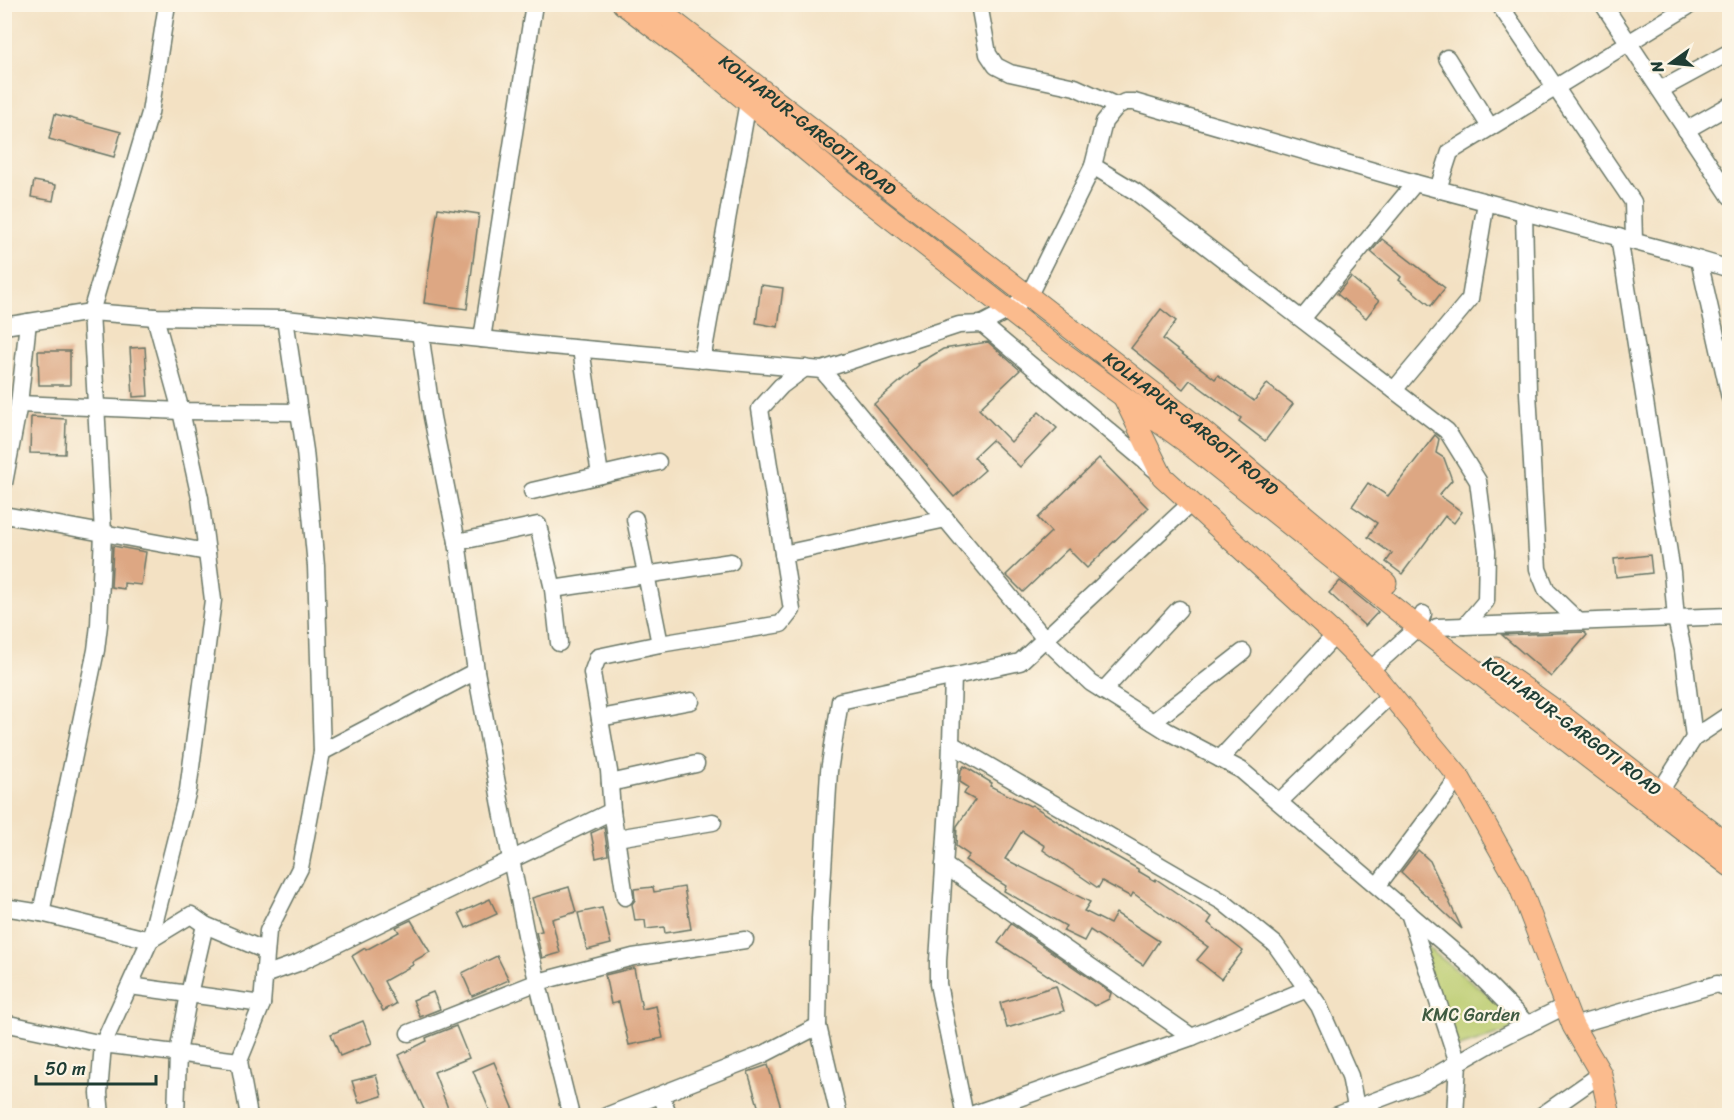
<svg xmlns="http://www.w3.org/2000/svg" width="1734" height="1120" viewBox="0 0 1734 1120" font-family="Sriracha,sans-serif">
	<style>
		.green { fill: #bbcc6f; stroke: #6d8452; stroke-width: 1.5 }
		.building { fill: #dda783 }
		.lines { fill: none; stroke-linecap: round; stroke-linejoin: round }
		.minor-casing { stroke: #697666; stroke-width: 19 }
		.major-casing { stroke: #697666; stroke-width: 23 }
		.minor { stroke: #fff; stroke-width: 16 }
		.major { stroke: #fbbb8d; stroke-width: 21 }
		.labels { text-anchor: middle; stroke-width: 4.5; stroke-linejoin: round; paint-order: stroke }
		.street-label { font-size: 18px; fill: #1f3d34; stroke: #fcf5e5 }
		.park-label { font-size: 18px; fill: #3e5a40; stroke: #fcf5e5 }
	</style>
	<rect width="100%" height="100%" fill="#fcf5e5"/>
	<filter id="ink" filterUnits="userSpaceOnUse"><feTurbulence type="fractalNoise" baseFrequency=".0167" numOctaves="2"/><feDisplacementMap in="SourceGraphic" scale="12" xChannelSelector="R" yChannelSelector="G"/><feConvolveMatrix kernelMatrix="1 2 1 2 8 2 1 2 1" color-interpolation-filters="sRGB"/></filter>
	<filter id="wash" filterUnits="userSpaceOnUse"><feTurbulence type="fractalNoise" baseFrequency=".008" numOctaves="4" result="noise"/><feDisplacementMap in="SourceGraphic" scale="24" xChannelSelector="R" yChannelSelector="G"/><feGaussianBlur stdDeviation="1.35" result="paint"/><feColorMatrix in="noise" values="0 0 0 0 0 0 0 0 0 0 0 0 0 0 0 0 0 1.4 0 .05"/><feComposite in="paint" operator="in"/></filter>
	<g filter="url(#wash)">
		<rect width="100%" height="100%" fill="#f3e1c3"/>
		<path class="green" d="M1419,941L1528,1025L1453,1049Z"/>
		<g id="blocks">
			<g class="building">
				<path d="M55,114L121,132L114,157L49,139Z"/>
				<path d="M34,181L56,185L53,201L31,197Z"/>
				<path d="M438,208L479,214L467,309L424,303Z"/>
				<path d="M1382,239L1445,288L1431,306L1399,280L1401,277L1371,252Z"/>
				<path d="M1351,277L1379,301L1366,318L1337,294Z"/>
				<path d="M761,285L783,288L778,327L756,323Z"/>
				<path d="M1161,309L1176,321L1163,339L1215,379L1218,375L1254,401L1267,384L1293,404L1265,441L1239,421L1241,418L1190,380L1183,389L1131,348Z"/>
				<path d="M988,342L1020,370L979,409L1011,442L1039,412L1057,428L1020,467L992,440L974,457L985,470L954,497L874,404L919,365L918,364L943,349Z"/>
				<path d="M145,347L148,396L133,397L130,348Z"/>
				<path d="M38,351H70V385H39Z"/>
				<path d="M31,417L66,419L65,454L30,453Z"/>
				<path d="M1435,435L1439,439L1436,453L1444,458L1452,480L1439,495L1462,512L1454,523L1445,516L1402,574L1386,562L1392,554L1368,537L1377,523L1352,506L1368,483L1388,496Z"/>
				<path d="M1099,458L1148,508L1087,568L1068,549L1023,592L1006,575L1051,532L1038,518Z"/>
				<path d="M113,546L146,552L141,585L124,583V589L111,587Z"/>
				<path d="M1650,555L1652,573L1616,577L1614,559Z"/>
				<path d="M1340,581L1378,612L1365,626L1329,593Z"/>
				<path d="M1584,632L1587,635L1551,677L1502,635Z"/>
				<path d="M964,766L992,783L990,786L1030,806L1032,805L1087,840L1138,869V871L1155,881L1156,879L1212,917L1208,923L1243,951L1221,979L1197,960L1208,947L1133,893L1131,897L1102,881L1098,888L1043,850L1045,846L1022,831L1005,859L1090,902L1084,911L1110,924L1116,913L1159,941L1143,965L1090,930L1084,941L1063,931L1066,926L1004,891L1006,886L965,860L969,855L956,846L957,826L975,800L964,794L968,787L960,782L961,770Z"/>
				<path d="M604,827L608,855L596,858L591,833Z"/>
				<path d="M1418,850L1430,861L1462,929L1401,872Z"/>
				<path d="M569,887L576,912L552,919L560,953L542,958L536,932L542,931L532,898Z"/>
				<path d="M653,887L654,892L684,887L691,929L665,933L664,927L646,929L645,920L635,921L632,904L635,900L634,889Z"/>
				<path d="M490,899L497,914L466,928L459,913Z"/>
				<path d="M602,908L611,944L587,950L578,913Z"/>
				<path d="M411,920L430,952L412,962L413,965L384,981L396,1004L383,1011L352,956L365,948L366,950L399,932L396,927Z"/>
				<path d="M1011,924L1111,993L1109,999L1095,1006L998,943Z"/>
				<path d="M497,956L509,980L472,996L462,973Z"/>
				<path d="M634,968L642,1009L656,1006L663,1038L629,1045L619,1002L611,1004L605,975Z"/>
				<path d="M1056,986L1064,1011L1007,1028L1000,1003Z"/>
				<path d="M433,992L440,1009L420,1017L413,1000Z"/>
				<path d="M363,1021L372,1043L340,1056L331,1034Z"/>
				<path d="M456,1026L469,1058L434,1072L451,1116H427L399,1055L427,1041L426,1038L428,1037Z"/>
				<path d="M494,1062L514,1110L502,1116H492L473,1071Z"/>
				<path d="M768,1065L782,1111L761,1116L748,1072Z"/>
				<path d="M376,1075L382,1096L359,1103L352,1081Z"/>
			</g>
		</g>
	</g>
	<g filter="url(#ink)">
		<use href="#blocks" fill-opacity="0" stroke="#697666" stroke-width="1.5"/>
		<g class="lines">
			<defs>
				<g id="minor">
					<path d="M979,4L988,54L996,66L1010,73L1075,87L1117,106"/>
					<path d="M1499,4L1633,202L1634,241"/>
					<path d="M1603,4L1730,196"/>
					<path d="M1447,58L1490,127"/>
					<path d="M1660,90L1730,52"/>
					<path d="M1686,130L1730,105"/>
					<path d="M1093,166L1136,192L1447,431L1478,481L1487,551L1486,601L1465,626"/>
					<path d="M1438,189L1450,152L1692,4"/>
					<path d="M1524,212L1528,392L1538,569L1547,591L1578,621"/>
					<path d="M1619,237L1672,572L1676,619L1683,650L1694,738L1659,793"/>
					<path d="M1699,260L1730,398"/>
					<path d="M1302,319L1415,183"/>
					<path d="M982,324L1009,310L1028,297L1093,166L1104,122L1117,106L1125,102H1134L1415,183L1673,252L1730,269"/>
					<path d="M4,326L91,312L155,317L285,319L540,345L822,370L959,325L982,324L1159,473"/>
					<path d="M420,332L432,417L457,542L476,671L511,859L527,940L571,1116"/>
					<path d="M482,339L534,4"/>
					<path d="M581,349L600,475"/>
					<path d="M702,360L748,102"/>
					<path d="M822,370L1045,639L1091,683L1167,731L1241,770L1466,962L1528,1025"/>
					<path d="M1394,390L1470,299L1486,202"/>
					<path d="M19,404L181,411L299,412"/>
					<path d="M4,483L19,404L28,322"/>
					<path d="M532,491L658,462"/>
					<path d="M4,515L207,552"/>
					<path d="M635,519L660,644"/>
					<path d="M457,542L538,525L553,589L559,643"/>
					<path d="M783,554L946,519"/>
					<path d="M553,589L731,562"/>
					<path d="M1437,627L1730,616"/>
					<path d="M1370,670L1418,627L1423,614"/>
					<path d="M953,677L950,774L938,961V984L965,1116"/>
					<path d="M1103,691L1179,609"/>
					<path d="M600,718L691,701"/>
					<path d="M1153,722L1243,652"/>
					<path d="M1694,738L1730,714"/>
					<path d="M951,744L1223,902L1275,944L1319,1006L1350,1076L1356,1107"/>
					<path d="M322,752L476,671"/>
					<path d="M1220,759L1335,635"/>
					<path d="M610,783L696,764"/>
					<path d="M1279,802L1391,694"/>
					<path d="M617,838L713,822"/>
					<path d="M944,865L1192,1037"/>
					<path d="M1378,885L1459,777"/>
					<path d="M625,897L612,811L609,771L592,673L598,657L660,644L781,624L792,610L760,409L781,386L805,368"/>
					<path d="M4,907L41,913L96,650L99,625L103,533L91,312L150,113L167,4"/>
					<path d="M41,913L150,940L191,915L205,925L266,951"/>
					<path d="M1409,913L1458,1063L1455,1116"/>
					<path d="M264,975L298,963L612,811"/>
					<path d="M130,986L262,1004"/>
					<path d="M4,1023L103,1044L150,940L188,790L213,600L200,498L181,411L155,317"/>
					<path d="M818,1026L839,1116"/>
					<path d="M1573,1026L1717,984L1730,989"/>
					<path d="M409,1033L538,982L633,957L745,940"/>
					<path d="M239,1061L249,1116"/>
					<path d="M661,1095L669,1116"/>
					<path d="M101,1116L99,1093L103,1044L239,1061L262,1004L268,931L300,868L322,752L316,566L305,451L285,319"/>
					<path d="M176,1116L178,1053L189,994L205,925"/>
					<path d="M606,1116L764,1054L818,1026L820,919L829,771L840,701L1020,662L1190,504"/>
					<path d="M968,1116L1192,1037L1307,989"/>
					<path d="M1335,1116L1424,1082L1501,1038L1565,1006"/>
					<path d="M1541,1116L1601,1074"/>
				</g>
				<g id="major">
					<path d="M623,4L707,68L844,182L1062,352L1186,442L1418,627L1730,866"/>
					<path id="s1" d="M651,4L1199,428L1386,583"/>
					<path d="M1125,400L1162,476L1335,635L1370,670L1459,777L1518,882L1573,1026L1601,1074L1610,1116"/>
					<path d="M1496,668L1555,710L1730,846"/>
				</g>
			</defs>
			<use href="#minor" class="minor-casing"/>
			<use href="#major" class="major-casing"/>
			<use href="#minor" class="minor"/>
			<use href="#major" class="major"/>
		</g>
	</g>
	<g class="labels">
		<g class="street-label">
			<text dy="6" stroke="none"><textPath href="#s1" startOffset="198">KOLHAPUR-GARGOTI ROAD</textPath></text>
			<text dy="6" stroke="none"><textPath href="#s1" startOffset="684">KOLHAPUR-GARGOTI ROAD</textPath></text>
			<text transform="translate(1572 726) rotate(37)" y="6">KOLHAPUR-GARGOTI ROAD</text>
		</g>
		<g class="park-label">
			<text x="1471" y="1021">KMC Garden</text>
		</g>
	</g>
	<rect width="1734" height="1120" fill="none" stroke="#fcf5e5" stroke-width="24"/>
	<g transform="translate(1671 63) rotate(255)" stroke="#fcf5e5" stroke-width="4.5" paint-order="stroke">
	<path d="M0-4.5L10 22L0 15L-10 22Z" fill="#1f3d34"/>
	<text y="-9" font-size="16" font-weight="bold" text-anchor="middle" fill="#1f3d34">N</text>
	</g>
	<path d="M36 1075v9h120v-9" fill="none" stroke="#1f3d34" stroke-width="3"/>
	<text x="45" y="1075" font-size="18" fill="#1f3d34" stroke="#fcf5e5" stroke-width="4.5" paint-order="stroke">50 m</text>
</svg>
